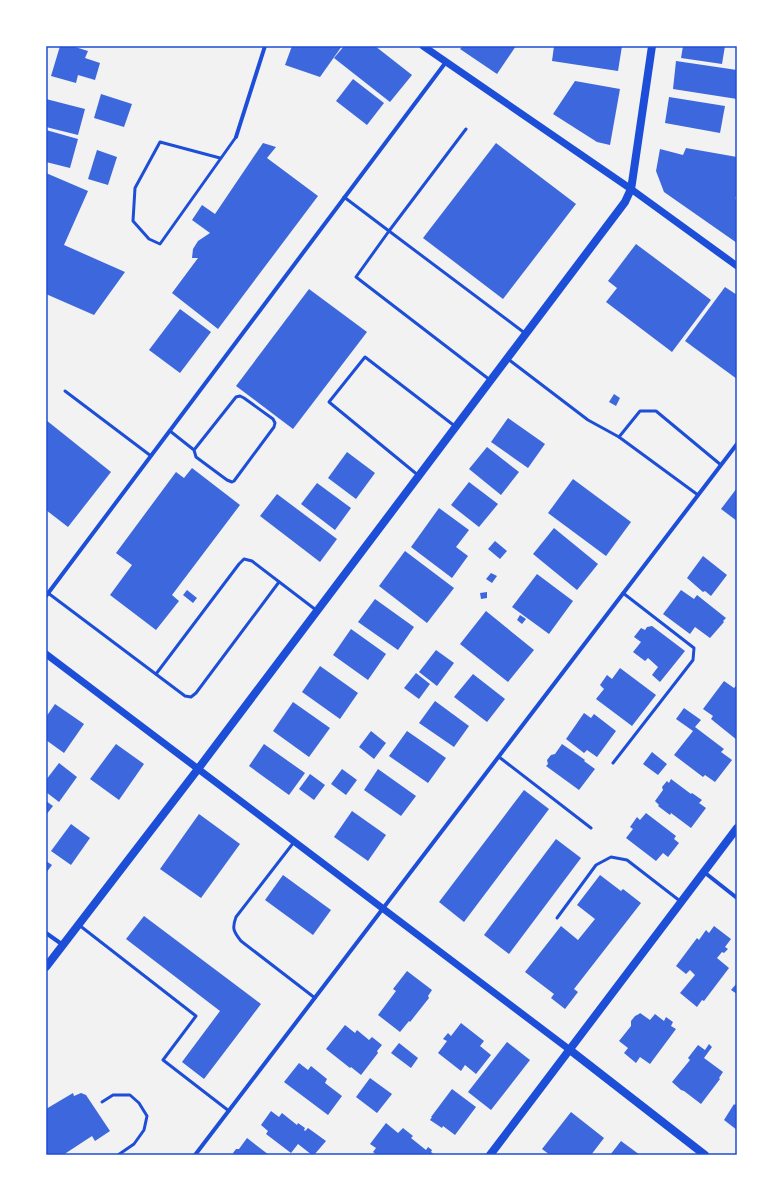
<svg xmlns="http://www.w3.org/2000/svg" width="783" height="1201" viewBox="0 0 783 1201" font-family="'Asap Condensed',sans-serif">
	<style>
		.building { fill: #3d67dc }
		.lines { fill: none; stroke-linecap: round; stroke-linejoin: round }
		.service { stroke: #1d4ed8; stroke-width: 3 }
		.minor { stroke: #1d4ed8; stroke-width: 4 }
		.tertiary { stroke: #1d4ed8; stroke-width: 7 }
		.secondary { stroke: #1d4ed8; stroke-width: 8 }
		.neatline { fill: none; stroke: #1d4ed8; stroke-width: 1.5 }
	</style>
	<rect width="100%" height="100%" fill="#f2f2f2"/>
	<g class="building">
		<path d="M60,46H72L88,51L85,58L100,63L95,80L78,75L76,83L51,76Z"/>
		<path d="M292,46H342L320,77L285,65Z"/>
		<path d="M344,46H375L412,75L390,102L334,58Z"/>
		<path d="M463,46H516L497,74L460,49Z"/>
		<path d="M554,46H622L618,71L552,61Z"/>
		<path d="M683,46H725L722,64L681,58Z"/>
		<path d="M676,61L737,70V99L673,89Z"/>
		<path d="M353,79L384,103L367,125L336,101Z"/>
		<path d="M575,81L620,89L610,145L597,142L553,114Z"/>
		<path d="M101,94L132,104L124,127L94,118Z"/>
		<path d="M669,97L725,106L720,133L665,123Z"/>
		<path d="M46,99L85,109L78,135L46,127Z"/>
		<path d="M46,130L78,139L70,168L46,162Z"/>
		<path d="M263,143L276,147L267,158L318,196L218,329L172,293L198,258H192L193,249L198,241L210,233L192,220L202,205L215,214Z"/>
		<path d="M496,143L576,204L503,299L423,238Z"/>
		<path d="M686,148L737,157V192L735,199L737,200V243L664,192L656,171L660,149L683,155Z"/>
		<path d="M97,150L117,157L108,185L88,179Z"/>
		<path d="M46,173L88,191L64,245L125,272L94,315L46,294Z"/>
		<path d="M636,244L711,300L672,352L606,302L617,288L608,281Z"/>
		<path d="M725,287L737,295V379L685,341Z"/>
		<path d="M309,289L367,332L293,429L236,386Z"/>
		<path d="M180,309L211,332L180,373L149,350Z"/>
		<path d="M614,394L620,398L616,406L609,402Z"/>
		<path d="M508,418L545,444L528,468L491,442Z"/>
		<path d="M46,420L111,472L68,527L46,510Z"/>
		<path d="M487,447L519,472L501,495L469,469Z"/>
		<path d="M347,452L375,473L356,499L328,478Z"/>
		<path d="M192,468L240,505L172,595L179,601L156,630L110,595L132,565L116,553L176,472L184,478Z"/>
		<path d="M573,479L631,522L606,556L548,513Z"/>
		<path d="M469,482L498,504L479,527L451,505Z"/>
		<path d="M317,483L351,508L335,530L301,504Z"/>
		<path d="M737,488V521L721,509Z"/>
		<path d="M277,494L337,539L320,562L260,516Z"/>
		<path d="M439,508L469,530L456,547L468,556L452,578L411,547Z"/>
		<path d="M554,528L598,564L577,590L533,554Z"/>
		<path d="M495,541L507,551L500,559L488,549Z"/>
		<path d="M405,551L454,588L427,623L379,586Z"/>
		<path d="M703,556L727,575L711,596L705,591L703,592L687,578Z"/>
		<path d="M491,573L497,576L492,583L486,579Z"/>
		<path d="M537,574L573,601L549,634L512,607Z"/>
		<path d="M187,590L197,598L193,603L183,595Z"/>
		<path d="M681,590L694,599L697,595L726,618L723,621L724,622L710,638L695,627L690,634L663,614Z"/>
		<path d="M487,592V598L481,599L480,593Z"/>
		<path d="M375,599L414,627L398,650L358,622Z"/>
		<path d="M486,611L534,650L508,682L460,644Z"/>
		<path d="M520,615L526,619L522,624L517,620Z"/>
		<path d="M652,626L685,651L660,682L652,675L658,667L648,658L645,661L633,652L641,642L634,637L641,628L645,630L647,627Z"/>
		<path d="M351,629L386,654L368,680L333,655Z"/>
		<path d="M436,650L454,663L437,686L419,672Z"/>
		<path d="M320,666L358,693L340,719L302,692Z"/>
		<path d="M620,668L656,695L632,726L596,699L604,689L600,685L607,675L612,679Z"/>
		<path d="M416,673L430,684L419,699L404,688Z"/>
		<path d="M473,674L505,699L487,722L454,697Z"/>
		<path d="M724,681L734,688L736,686L737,687V740L711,719L713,716L703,709Z"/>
		<path d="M435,701L469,726L454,747L419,723Z"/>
		<path d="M293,702L330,728L309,757L273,731Z"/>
		<path d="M55,704L84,724L64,753L46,740V717Z"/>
		<path d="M684,708L701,720L695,727L724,749L721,752L732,760L715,782L705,775L703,777L674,755L693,731L676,719Z"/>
		<path d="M584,713L591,718L594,714L616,731L597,757L587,750L584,753L566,739Z"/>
		<path d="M371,731L386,743L374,759L359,747Z"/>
		<path d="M407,731L446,758L428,783L389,756Z"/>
		<path d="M116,744L144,764L119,800L90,779Z"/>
		<path d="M264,744L305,773L289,795L249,766Z"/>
		<path d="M562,744L585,760L584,761L595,769L579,790L546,766L548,764L547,760L551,755L555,754Z"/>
		<path d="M652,752L667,764L658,775L643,764Z"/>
		<path d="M59,763L77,777L59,802L46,792V780Z"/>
		<path d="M342,769L357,780L346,795L331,784Z"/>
		<path d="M378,769L416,796L401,816L364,790Z"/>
		<path d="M310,774L325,785L314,800L299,789Z"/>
		<path d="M671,779L691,794L692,793L702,800L699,803L706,808L691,828L671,813L670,815L658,806L659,805L655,801L663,790L662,787L667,781L669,783Z"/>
		<path d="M524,790L549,809L464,922L439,902Z"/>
		<path d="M46,801L53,806L46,815Z"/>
		<path d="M352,811L386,835L368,861L334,837Z"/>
		<path d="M646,813L676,836L674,839L679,843L668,857L663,853L656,861L626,838L633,829L630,827L637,817L640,820Z"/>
		<path d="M199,814L240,844L201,898L160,869Z"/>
		<path d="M71,824L90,838L71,865L51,851Z"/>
		<path d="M556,839L581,858L509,954L484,935Z"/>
		<path d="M46,861L52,865L46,873Z"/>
		<path d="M283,875L331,910L313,935L265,900Z"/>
		<path d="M600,875L621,891L623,889L641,903L574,989L578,992L565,1009L551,998L554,994L525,972L561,926L578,940L595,919L577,905Z"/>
		<path d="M144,916L261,1004L204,1079L182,1062L220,1011L126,939Z"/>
		<path d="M714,926L731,939L725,947L728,949L724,953L722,952L717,958L729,968L704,1001L702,1000L697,1007L680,993L695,975L690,970L686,974L676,966L697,938L699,940L706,930L709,933Z"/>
		<path d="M407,971L432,990L428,996L429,998L410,1022L409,1021L400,1032L378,1015L396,991L393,989Z"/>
		<path d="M737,983V994L731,990Z"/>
		<path d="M640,1013L650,1020L655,1014L664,1021L666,1017L673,1022L671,1026L676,1029L650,1064L640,1057L636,1063L624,1053L628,1048L619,1041L631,1026V1021L635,1016L639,1014Z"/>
		<path d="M461,1023L484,1041L480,1046L491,1055L476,1074L465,1065L461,1071L438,1053L447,1041L443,1039L448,1033L451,1036Z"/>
		<path d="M345,1025L355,1033L357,1030L369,1040L372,1037L382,1045L377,1051L378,1053L361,1075L351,1067L350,1068L326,1049Z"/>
		<path d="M507,1042L530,1060L491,1110L468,1092Z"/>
		<path d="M399,1043L418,1058L411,1068L391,1053Z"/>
		<path d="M709,1044L712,1047L704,1058L723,1072L719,1078L720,1079L701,1104L684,1091L681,1090L672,1082L690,1060L688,1058L698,1045L705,1050Z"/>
		<path d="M299,1063L308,1070L311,1066L327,1079L325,1083L342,1096L328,1115L284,1082Z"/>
		<path d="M370,1078L392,1094L377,1113L356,1097Z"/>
		<path d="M452,1089L476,1107L455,1135L443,1126L442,1128L430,1120L432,1117H431Z"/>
		<path d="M73,1093L74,1096L81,1093L86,1095L110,1131L95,1141L92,1136L63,1155H46V1109Z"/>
		<path d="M737,1103V1130L724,1120L734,1104L735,1105Z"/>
		<path d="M271,1111L279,1117L282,1113L297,1125L298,1123L305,1128L304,1130L305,1131L308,1128L326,1141L314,1155H312L298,1144L291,1153L266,1134L268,1131L261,1125Z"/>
		<path d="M571,1112L604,1138L591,1155H550L542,1149Z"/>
		<path d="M386,1123L398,1133L403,1128L413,1136L411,1138L426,1150L428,1147L432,1150L431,1152L435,1155H377L373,1152L376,1148L370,1144Z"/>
		<path d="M247,1138L269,1155H234L233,1153L236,1149H239Z"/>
		<path d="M621,1141L640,1155H610Z"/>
	</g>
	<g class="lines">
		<g class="service">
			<path d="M466,129L389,231L526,334"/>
			<path d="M220,158L160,142L135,188L133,221L149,239L160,244L236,137"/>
			<path d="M344,197L389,231L356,277L490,380"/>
			<path d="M508,359L588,420L619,437L698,495"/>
			<path d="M65,391L151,456"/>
			<path d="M170,431L194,450L196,457L227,480L232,482L234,481L274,427L275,423L273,419L244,398L240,396L236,397L194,450"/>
			<path d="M619,437L640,411H656L721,465"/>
			<path d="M419,476L329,402L365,357L456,427"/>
			<path d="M48,593L185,696L191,697L196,693L279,582"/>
			<path d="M156,674L239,564L244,559L252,561L316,610"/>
			<path d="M499,757L591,828"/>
			<path d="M613,763L693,660L694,648L623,593"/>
			<path d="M294,842L236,917C232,928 233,931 241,941L315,998"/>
			<path d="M557,918L596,865L611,857L627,860L680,901"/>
			<path d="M79,925L196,1016L163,1060L229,1111"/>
			<path d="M102,1102L113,1095H130L139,1103L147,1116L144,1130L134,1144L118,1155"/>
		</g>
		<g class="minor">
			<path d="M236,137L265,46"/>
			<path d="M46,596L446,62"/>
			<path d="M704,872L737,898"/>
			<path d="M46,933L63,945"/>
			<path d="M195,1155L737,444"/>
		</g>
		<g class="tertiary">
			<path d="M423,46L631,189L737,266"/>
			<path d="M46,654L570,1050"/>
		</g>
		<g class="secondary">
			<path d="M46,967L198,769L625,202L631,189L632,183L652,46"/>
			<path d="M570,1050L705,1155"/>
			<path d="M490,1155L737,828"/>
		</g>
	</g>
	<rect width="783" height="1201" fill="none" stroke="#ffffff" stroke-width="94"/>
	<rect x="47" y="47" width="689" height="1107" class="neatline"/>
</svg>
